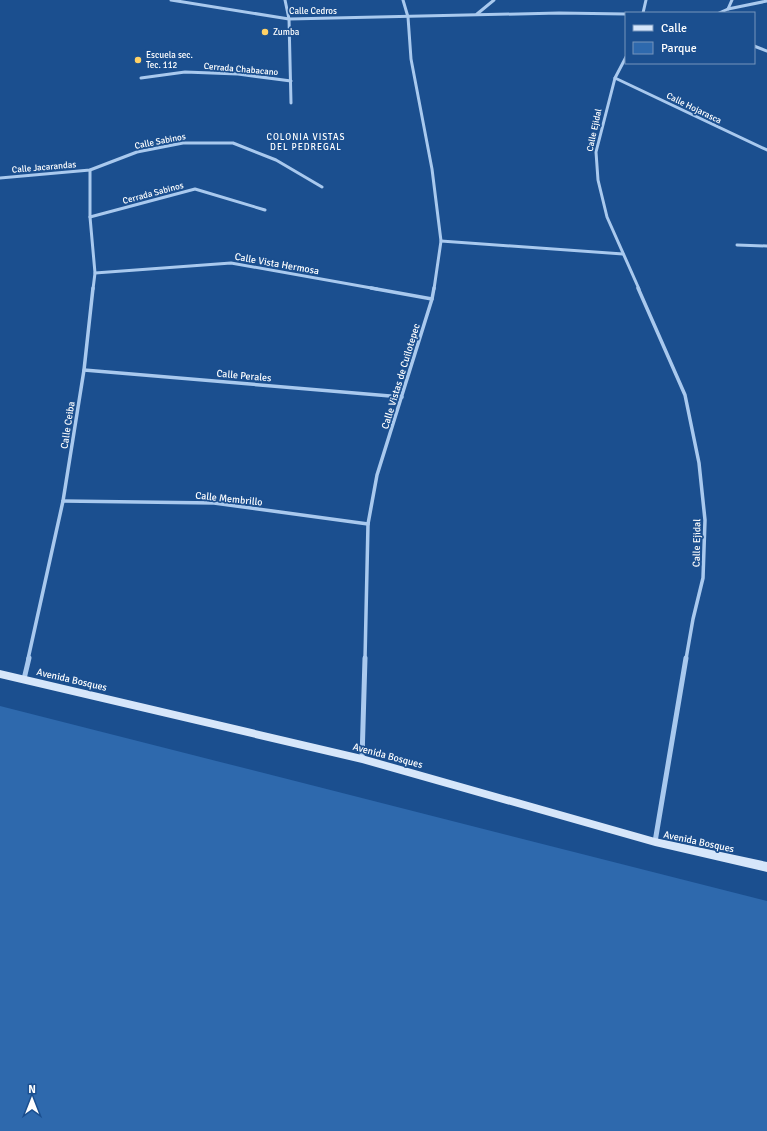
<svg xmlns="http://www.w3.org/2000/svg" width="767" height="1131" viewBox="0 0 767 1131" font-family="Signika,sans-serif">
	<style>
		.green { fill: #2e69ad }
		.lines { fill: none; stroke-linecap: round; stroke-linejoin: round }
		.street-far2 { stroke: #a9c9ee; stroke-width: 3 }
		.street-far1 { stroke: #a9c9ee; stroke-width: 3.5 }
		.street { stroke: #a9c9ee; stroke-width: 5 }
		.secondary { fill: #d6e6fa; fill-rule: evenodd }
		.poi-dot { fill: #ffd166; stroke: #1b4f8f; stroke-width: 1.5 }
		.labels { text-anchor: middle; stroke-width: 3.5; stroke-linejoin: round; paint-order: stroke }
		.far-street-label { font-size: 9px; fill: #fff; stroke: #1b4f8f }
		.far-poi-label { font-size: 9px; fill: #fff; stroke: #1b4f8f; text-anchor: start }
		.far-neighbourhood-label { font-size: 9px; letter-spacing: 1px; fill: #fff; stroke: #1b4f8f }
		.street-label { font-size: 10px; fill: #fff; stroke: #1b4f8f }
	</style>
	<rect width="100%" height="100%" fill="#1b4f8f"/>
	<path class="green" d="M0,706L767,901V1131H0Z"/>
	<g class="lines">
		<g class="street-far2">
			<path d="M171,0L289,19L559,13L626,14"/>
			<path d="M285,0L289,19L291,103"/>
			<path d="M403,0L408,17L411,59L432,169L441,241L434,289"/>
			<path d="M728,9L732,0"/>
			<path d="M643,13L646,0"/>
			<path d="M719,13L728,9L767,1"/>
			<path d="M477,14L494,0"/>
			<path d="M754,46L767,51"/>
			<path d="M626,57L615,78L596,152L598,180L607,217L639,289"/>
			<path d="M141,78L185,72L238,74L291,81"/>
			<path d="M615,78L767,150"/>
			<path d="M90,170V217L95,273L93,289"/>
			<path d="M0,178L90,170L137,152L183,143H233L276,160L322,187"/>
			<path d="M90,217L195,189L265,210"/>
			<path d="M441,241L623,254"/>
			<path d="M737,245L767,246"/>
			<path d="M95,273L231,263L377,289"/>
		</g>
		<g class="street-far1">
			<path d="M371,288L432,299"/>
			<path d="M638,288L685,395L699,463L705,520L703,578L693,619L686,659"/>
			<path d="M84,370L402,397"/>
			<path d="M63,501L214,503L368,524"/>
			<path d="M28,659L63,501L84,370L93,288"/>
			<path d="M365,659L368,524L377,475L432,299L434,288"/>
		</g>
		<g class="street">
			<path d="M24,679L29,658"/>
			<path d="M362,759L365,658"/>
			<path d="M655,842L686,658"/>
		</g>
		<path class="secondary" d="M0,670L362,755L655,838L767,862V872L655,846L362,763L0,678Z"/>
	</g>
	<g class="poi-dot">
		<circle cx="265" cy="32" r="4"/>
		<circle cx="138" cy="60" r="4"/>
	</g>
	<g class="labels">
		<g class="far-street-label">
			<text x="313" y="14">Calle Cedros</text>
			<text transform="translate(241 69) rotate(5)" y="3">Cerrada Chabacano</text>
			<text transform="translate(694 108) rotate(26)" y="3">Calle Hojarasca</text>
			<text transform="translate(594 130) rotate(-78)" y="3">Calle Ejidal</text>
			<text transform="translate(160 141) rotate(-11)" y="3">Calle Sabinos</text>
			<text transform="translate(44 167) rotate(-5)" y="3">Calle Jacarandas</text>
			<text transform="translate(153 193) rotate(-15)" y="3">Cerrada Sabinos</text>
		</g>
		<g class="far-poi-label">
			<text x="273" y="35">Zumba</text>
			<text x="146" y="58">Escuela sec.<tspan x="146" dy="10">Tec. 112</tspan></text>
		</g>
		<g class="far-neighbourhood-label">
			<text x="306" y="140">COLONIA VISTAS<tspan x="306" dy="10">DEL PEDREGAL</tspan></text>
		</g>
		<g class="street-label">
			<text transform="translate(277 263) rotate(10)" y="4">Calle Vista Hermosa</text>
			<text transform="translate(244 375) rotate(5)" y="4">Calle Perales</text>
			<text transform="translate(400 376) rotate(-73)" y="4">Calle Vistas de Cuilotepec</text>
			<text transform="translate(67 425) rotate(-81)" y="4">Calle Ceiba</text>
			<text transform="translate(229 498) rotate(6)" y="4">Calle Membrillo</text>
			<text transform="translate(696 543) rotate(-89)" y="4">Calle Ejidal</text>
			<text transform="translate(72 679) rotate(13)" y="4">Avenida Bosques</text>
			<text transform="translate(388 755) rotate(15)" y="4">Avenida Bosques</text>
			<text transform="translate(699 841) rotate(12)" y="4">Avenida Bosques</text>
		</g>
	</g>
	<rect x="625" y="12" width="130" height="52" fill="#1b4f8f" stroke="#7695bc"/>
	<rect x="633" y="25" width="20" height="6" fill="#d6e6fa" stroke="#7695bc"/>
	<text x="661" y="32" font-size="12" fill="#ffffff">Calle</text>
	<rect x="633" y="42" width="20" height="12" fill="#2e69ad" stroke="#7695bc"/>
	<text x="661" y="52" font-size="12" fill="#ffffff">Parque</text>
	<g transform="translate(32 1099)" stroke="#1b4f8f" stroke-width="3" paint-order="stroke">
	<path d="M0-3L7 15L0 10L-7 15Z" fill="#ffffff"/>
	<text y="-6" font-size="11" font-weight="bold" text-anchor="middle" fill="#ffffff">N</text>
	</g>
</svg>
